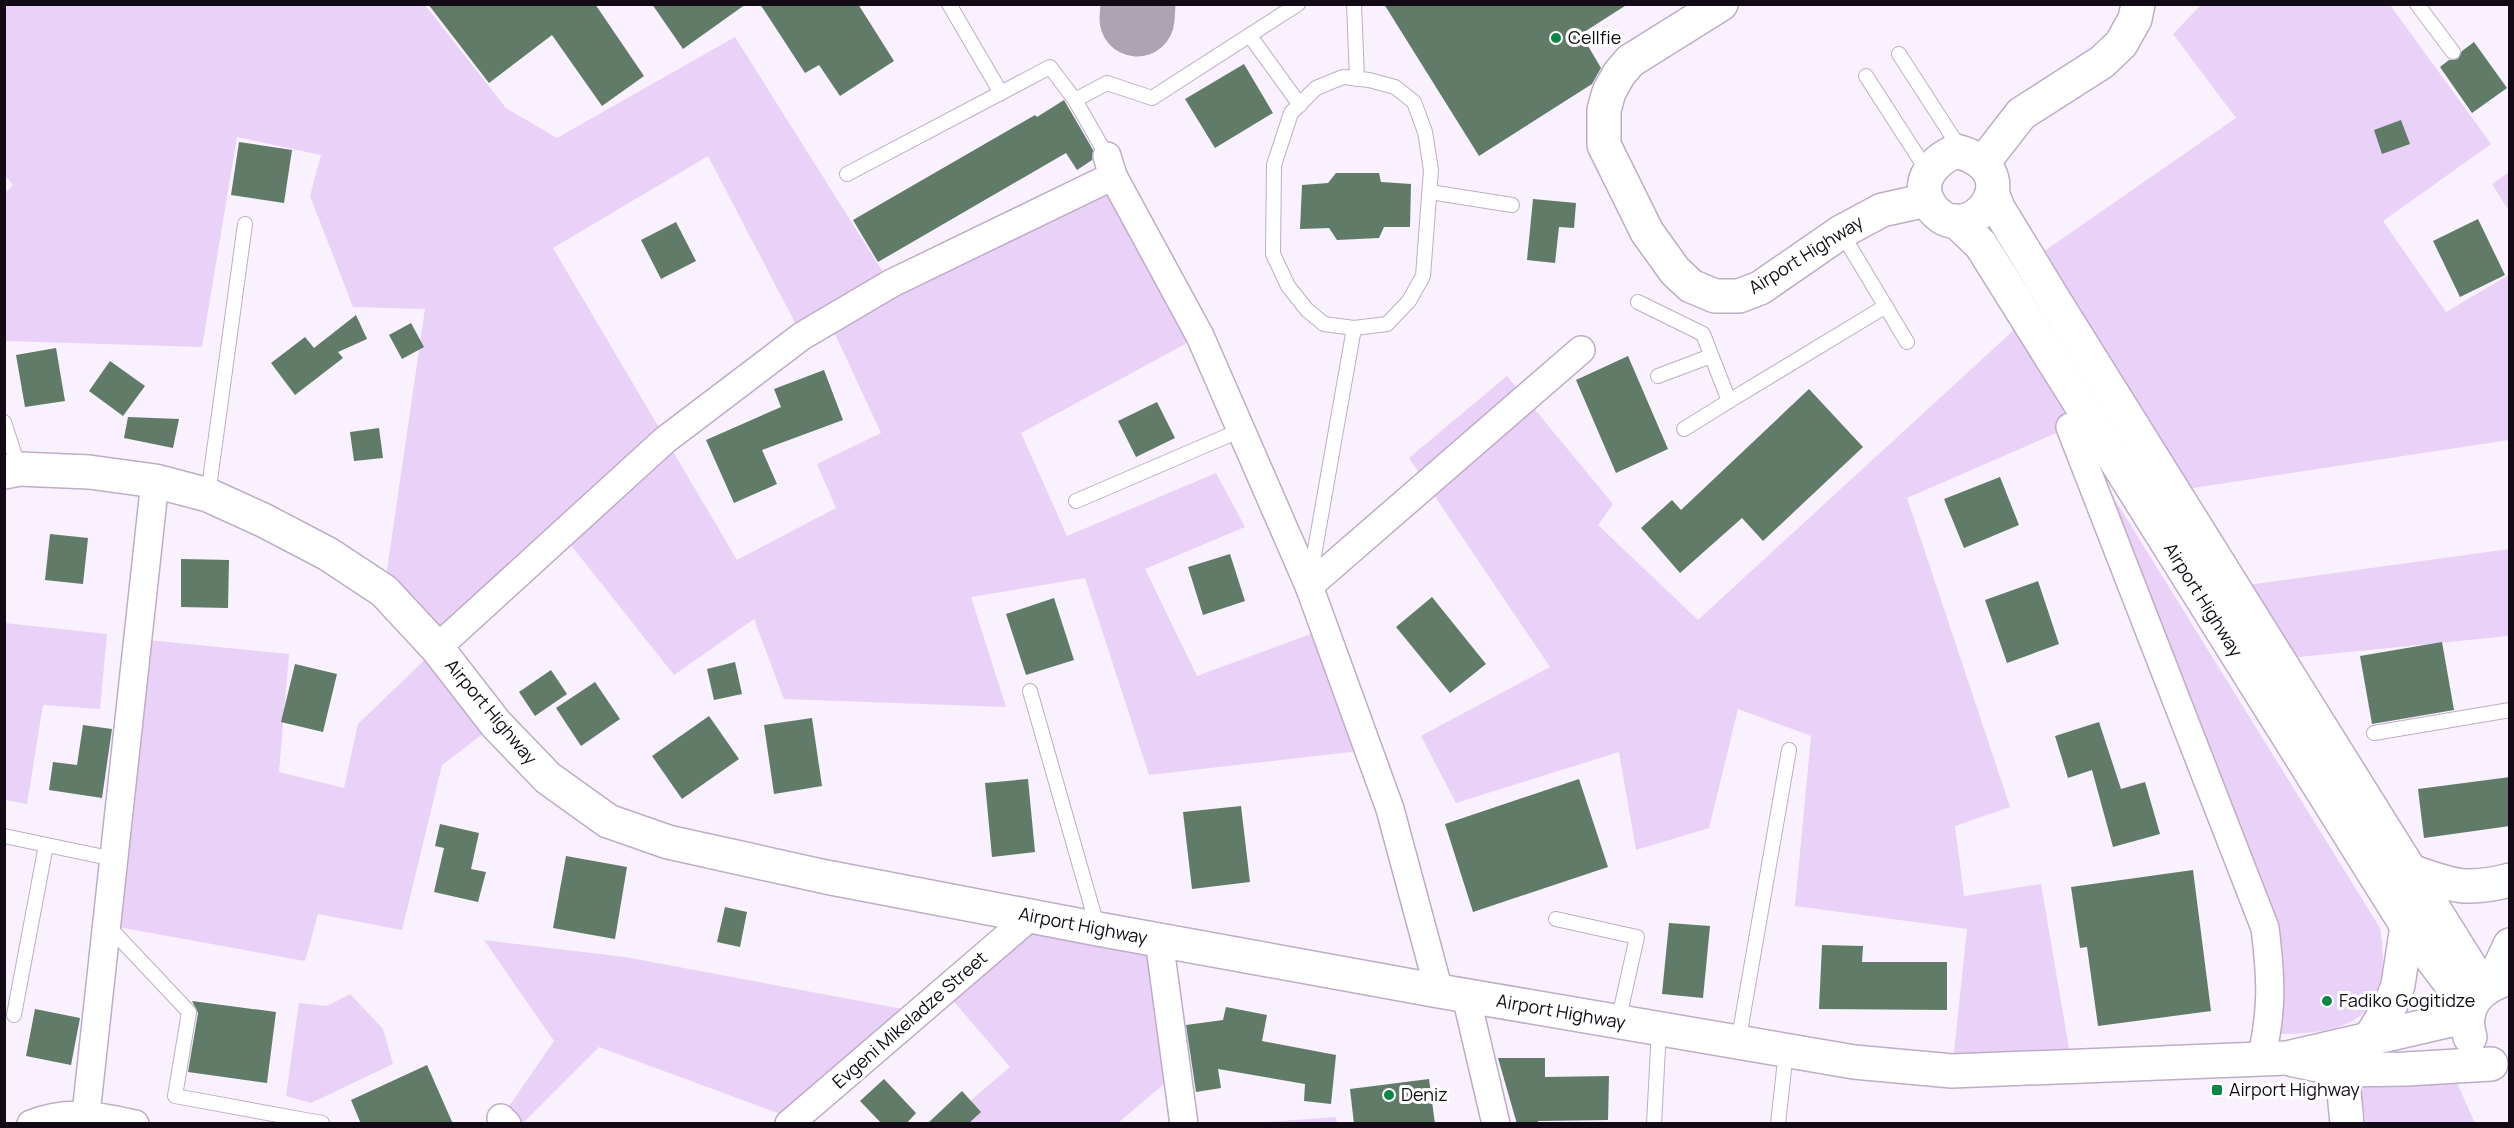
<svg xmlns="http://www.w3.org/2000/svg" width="2514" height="1128" viewBox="0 0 2514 1128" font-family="Manrope,sans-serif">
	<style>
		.green { fill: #ead1f7; fill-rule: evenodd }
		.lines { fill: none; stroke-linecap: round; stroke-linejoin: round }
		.taxiway { stroke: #aca4b0; stroke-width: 75 }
		.building { fill: #607b67 }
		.service-casing { stroke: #bfacc8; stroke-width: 16 }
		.minor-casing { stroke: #bfacc8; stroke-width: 30 }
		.tertiary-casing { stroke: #bfacc8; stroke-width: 36 }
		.secondary-casing { stroke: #bfacc8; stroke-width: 36 }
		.trunk-casing { stroke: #bfacc8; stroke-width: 36 }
		.service { stroke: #fff; stroke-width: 14 }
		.minor { stroke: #fff; stroke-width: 27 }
		.tertiary { stroke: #fff; stroke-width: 33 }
		.secondary { stroke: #fff; stroke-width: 33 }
		.trunk { stroke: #fff; stroke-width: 33 }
		.poi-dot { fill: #078844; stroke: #fff; stroke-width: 2 }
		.labels { text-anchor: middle; stroke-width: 6; stroke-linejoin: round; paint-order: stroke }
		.poi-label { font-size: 18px; fill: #120b15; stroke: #fff; text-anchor: start }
		.street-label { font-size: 18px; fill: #120b15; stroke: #fff }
	</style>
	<rect width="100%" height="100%" fill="#f9f1fd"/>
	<g class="green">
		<path d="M5,5H425L506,108L557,138L735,37L881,269L892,283L1113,176L1200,336L1021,433L1067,536L1216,473L1245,527L1145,569L1197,676L1324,629L1368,750L1149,775L1085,578L971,597L1006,707L784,699L754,619L674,675L562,534L438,648L496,724L442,765L402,930L318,914L305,961L107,925L138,639L289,654L279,772L344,788L358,724L437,648L384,591L425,309L353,307L310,196L321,155L237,137L202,347L5,341V193L13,185L4,174ZM708,156L802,336L829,321L881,433L817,464L836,508L737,560L553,248Z"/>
		<path d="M2201,5H2390L2491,144L2383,221L2446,312L2509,275V440L2173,491L2030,261L2236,118L2173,34Z"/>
		<path d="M2509,172V211L2492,184Z"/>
		<path d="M2027,318L2070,427L2380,928C2389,985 2378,1025 2314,1032C2298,1034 2284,1035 2268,1032L2272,978L2070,427L1907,498L2010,807L1955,826L1964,896L2041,884L2072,1066L1952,1071L1967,929L1795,906L1811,736L1738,709L1709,828L1636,850L1619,752L1456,803L1421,736L1550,667L1409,458L1507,376L1613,504L1598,525L1698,620Z"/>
		<path d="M2509,549V636L2289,658L2233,587Z"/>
		<path d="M5,623L107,634L100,709L43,705L27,804L5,800Z"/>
		<path d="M1031,917L1159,940L1177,1073L1118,1123L943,1124L1010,1067L944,990Z"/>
		<path d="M484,940L625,957L919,1012L794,1119L599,1047L523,1123H490L501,1118L554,1041Z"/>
		<path d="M350,994L383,1029L393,1064L311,1103L286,1096L299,1003L327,1006Z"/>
		<path d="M2425,1080L2457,1083L2475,1123H2366L2360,1088Z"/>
		<path d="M1336,1117L1337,1123H1252Z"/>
	</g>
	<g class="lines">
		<path class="taxiway" d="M1137,19L1138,4"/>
	</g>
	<g class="building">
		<path d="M428,4H595L644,76L602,106L552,35L489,83Z"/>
		<path d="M652,4H746L683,49Z"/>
		<path d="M760,4H858L894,61L840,96L819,65L805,73Z"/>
		<path d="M1384,4H1628L1581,34L1601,68L1592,84L1479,156Z"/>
		<path d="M2474,42L2507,88L2472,113L2440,67L2449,60L2458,59L2462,51Z"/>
		<path d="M1244,64L1273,113L1215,148L1185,99Z"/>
		<path d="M1064,100L1093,150L1092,160L1077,170L1066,153L878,262L853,220L1035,115L1037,117Z"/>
		<path d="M2401,120L2410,144L2382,154L2374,130Z"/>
		<path d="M239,142L292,150L284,203L231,195Z"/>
		<path d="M1336,173H1379L1381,182L1411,184L1410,227H1384L1379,238L1337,240L1329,228L1300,229L1302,185L1328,183Z"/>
		<path d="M1533,199L1576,203L1574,228L1559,227L1555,263L1527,260Z"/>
		<path d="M2478,219L2505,275L2460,297L2433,241Z"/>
		<path d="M676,222L696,261L661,279L641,240Z"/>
		<path d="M356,315L367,339L338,352L343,358L295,395L271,363L305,337L314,348Z"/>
		<path d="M411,323L424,347L402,359L389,335Z"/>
		<path d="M56,348L65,401L25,407L16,355Z"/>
		<path d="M1628,356L1668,449L1616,473L1576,380Z"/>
		<path d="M110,361L145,386L123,416L89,391Z"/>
		<path d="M824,370L843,420L762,450L777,484L734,503L706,440L781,407L774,389Z"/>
		<path d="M1809,389L1863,447L1763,541L1742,518L1680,573L1641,528L1672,500L1681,510Z"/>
		<path d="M1157,402L1175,438L1136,457L1118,421Z"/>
		<path d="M128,417L179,419L173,448L124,438Z"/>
		<path d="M379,428L383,458L354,461L350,432Z"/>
		<path d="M2000,477L2019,525L1964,548L1944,499Z"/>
		<path d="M50,534L88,538L83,584L45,580Z"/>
		<path d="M1230,554L1245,601L1203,615L1188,567Z"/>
		<path d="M181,559L229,560L228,608L181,607Z"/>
		<path d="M2038,581L2059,644L2007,663L1985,600Z"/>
		<path d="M1432,597L1486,664L1450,693L1396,627Z"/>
		<path d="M1054,598L1074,660L1026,675L1006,614Z"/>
		<path d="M2442,642L2454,710L2372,724L2360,656Z"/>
		<path d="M735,662L742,694L714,700L707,669Z"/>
		<path d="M295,664L337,674L323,732L281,722Z"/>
		<path d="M551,670L567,694L535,716L519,692Z"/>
		<path d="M595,682L620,719L581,746L556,708Z"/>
		<path d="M709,716L739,759L682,799L652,756Z"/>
		<path d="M812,718L822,786L774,794L764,725Z"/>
		<path d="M2099,722L2121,789L2145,782L2160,834L2113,847L2092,770L2068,778L2055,736Z"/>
		<path d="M83,725L112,729L102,798L49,790L53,762L77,765Z"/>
		<path d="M2510,777V826L2424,838L2418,789Z"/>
		<path d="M1028,779L1035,852L992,857L985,783Z"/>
		<path d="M1579,779L1608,867L1473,912L1445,824Z"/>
		<path d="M1241,806L1250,882L1192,889L1183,812Z"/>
		<path d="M440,824L479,833L471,869L486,872L478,902L434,892L444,848L435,846Z"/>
		<path d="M566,856L627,867L615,939L553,928Z"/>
		<path d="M2193,870L2211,1011L2098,1026L2087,947L2080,948L2071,887Z"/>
		<path d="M725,907L747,912L740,947L717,942Z"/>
		<path d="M1669,923L1710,926L1703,998L1662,994Z"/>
		<path d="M1822,945L1863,946L1862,962H1947V1010L1819,1009Z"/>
		<path d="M192,1001L276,1012L267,1083L188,1072L198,1013Z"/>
		<path d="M1226,1007L1267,1015L1262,1041L1336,1055L1331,1104L1304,1101L1305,1084L1218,1069L1221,1088L1196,1092L1186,1025L1223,1020Z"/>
		<path d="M35,1009L80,1018L71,1065L26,1056Z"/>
		<path d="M1498,1058H1545V1077L1609,1076L1608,1120L1538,1121V1124H1517Z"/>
		<path d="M427,1065L453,1124H361L351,1100Z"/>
		<path d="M884,1079L916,1113L906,1124H882L860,1101Z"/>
		<path d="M1429,1079L1435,1124H1354L1350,1089Z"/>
		<path d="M962,1091L981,1112L968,1124H927Z"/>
	</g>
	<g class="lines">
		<defs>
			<g id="service">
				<path d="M949,4L1001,93"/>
				<path d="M1354,4L1357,79"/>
				<path d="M2417,4L2453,52"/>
				<path d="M1250,36L1300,105"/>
				<path d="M1899,54L1961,150"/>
				<path d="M1866,76L1924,166L1927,173"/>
				<path d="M1343,77L1369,80L1395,87L1414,102L1425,132L1431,170L1423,276L1409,301L1387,324L1354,328L1324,324L1307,310L1288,286L1273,254L1274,165L1291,113L1316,88Z"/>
				<path d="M1075,100L1107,156"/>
				<path d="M847,174L1050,67L1075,100L1107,83L1152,98L1298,4"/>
				<path d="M1430,192L1512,205"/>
				<path d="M1841,232L1907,342"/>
				<path d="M1638,302L1703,334L1729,401L1684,429"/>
				<path d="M1658,376L1711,356"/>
				<path d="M1729,401L1886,306"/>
				<path d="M4,422L19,469"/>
				<path d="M208,495L245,224"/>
				<path d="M1076,501L1241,430"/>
				<path d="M1310,578L1354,328"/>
				<path d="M1030,691L1098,929"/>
				<path d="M2374,733L2510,710"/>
				<path d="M4,836L114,859"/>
				<path d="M1556,919L1637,937L1618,1022"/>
				<path d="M107,925L189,1012L175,1096L322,1123"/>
				<path d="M14,1015L46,845"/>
				<path d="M1738,1043L1789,750"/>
				<path d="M1654,1124L1659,1029"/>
				<path d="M1778,1124L1786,1051"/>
			</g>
			<g id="minor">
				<path d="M1107,156L1113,176L1200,336L1309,586L1390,809L1439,991"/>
				<path d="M2070,427L2265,928C2271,977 2273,1010 2261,1059"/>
				<path d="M1309,586L1581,350"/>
				<path d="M437,648L665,440L802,336L892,283L1113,176"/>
				<path d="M1159,940L1184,1124"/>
				<path d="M1466,996L1496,1124"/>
				<path d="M86,1114L155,481"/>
				<path d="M501,1118L507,1124"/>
				<path d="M31,1124C68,1109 97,1116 135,1124"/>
				<path d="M789,1124L1031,916"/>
			</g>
			<g id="tertiary">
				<path d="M1721,4L1630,61L1619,74L1609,92L1604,110V145L1647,232L1675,271L1691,286L1715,296H1739L1760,288L1841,232L1882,210L1927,200"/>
				<path d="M1956,151C2037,172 1964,257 1930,205C1914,181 1935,160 1956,151Z"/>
				<path d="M1983,163L2021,114L2102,62L2121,44L2135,19L2138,4"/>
				<path d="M1992,193L1998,208L2054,300L2484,989"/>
				<path d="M1956,221L1981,245L2407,926L2470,1009"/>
				<path d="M2342,1070L2347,1124"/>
			</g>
			<g id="secondary">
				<path d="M2408,870C2449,885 2466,892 2510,880"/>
				<path d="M2493,982L2510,945"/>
			</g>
			<g id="trunk">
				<path d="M4,472L19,469L89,472L155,481L208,495L263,520L328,554L384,591L437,648L496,724L548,778L608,821L668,842L826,877L1098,929L1439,991L1854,1062L1952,1071L2287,1058L2468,1016"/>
				<path d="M2470,1037C2460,1005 2481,986 2510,978"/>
				<path d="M2370,1038L2391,1004L2398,985L2407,926"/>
				<path d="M2294,1060L2342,1070L2406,1069L2491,1064"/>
			</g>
		</defs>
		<use href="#service" class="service-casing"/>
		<use href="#minor" class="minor-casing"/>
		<use href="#tertiary" class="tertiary-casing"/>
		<use href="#secondary" class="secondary-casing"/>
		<use href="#trunk" class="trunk-casing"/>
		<use href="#service" class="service"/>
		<use href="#minor" class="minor"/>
		<use href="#tertiary" class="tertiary"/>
		<use href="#secondary" class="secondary"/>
		<use href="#trunk" class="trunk"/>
	</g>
	<g class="poi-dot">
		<circle cx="1556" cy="38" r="6"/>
		<circle cx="2327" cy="1001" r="6"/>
		<rect x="2211" y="1084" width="12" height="12" rx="3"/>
		<circle cx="1389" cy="1095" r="6"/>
	</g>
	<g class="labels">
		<g class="poi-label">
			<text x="1568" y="44">Cellfie</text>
			<text x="2339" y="1007">Fadiko Gogitidze</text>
			<text x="2229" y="1096">Airport Highway</text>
			<text x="1401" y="1101">Deniz</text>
		</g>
		<g class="street-label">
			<text transform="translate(1806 255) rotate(-32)" y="6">Airport Highway</text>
			<text transform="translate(2203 600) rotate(58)" y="6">Airport Highway</text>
			<text transform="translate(491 712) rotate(50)" y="6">Airport Highway</text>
			<text transform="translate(1083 926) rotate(11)" y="6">Airport Highway</text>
			<text transform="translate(1561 1012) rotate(10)" y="6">Airport Highway</text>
			<text transform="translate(910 1020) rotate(-41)" y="6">Evgeni Mikeladze Street</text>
		</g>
	</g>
	<rect width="2514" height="1128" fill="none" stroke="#120b15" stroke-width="12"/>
</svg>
